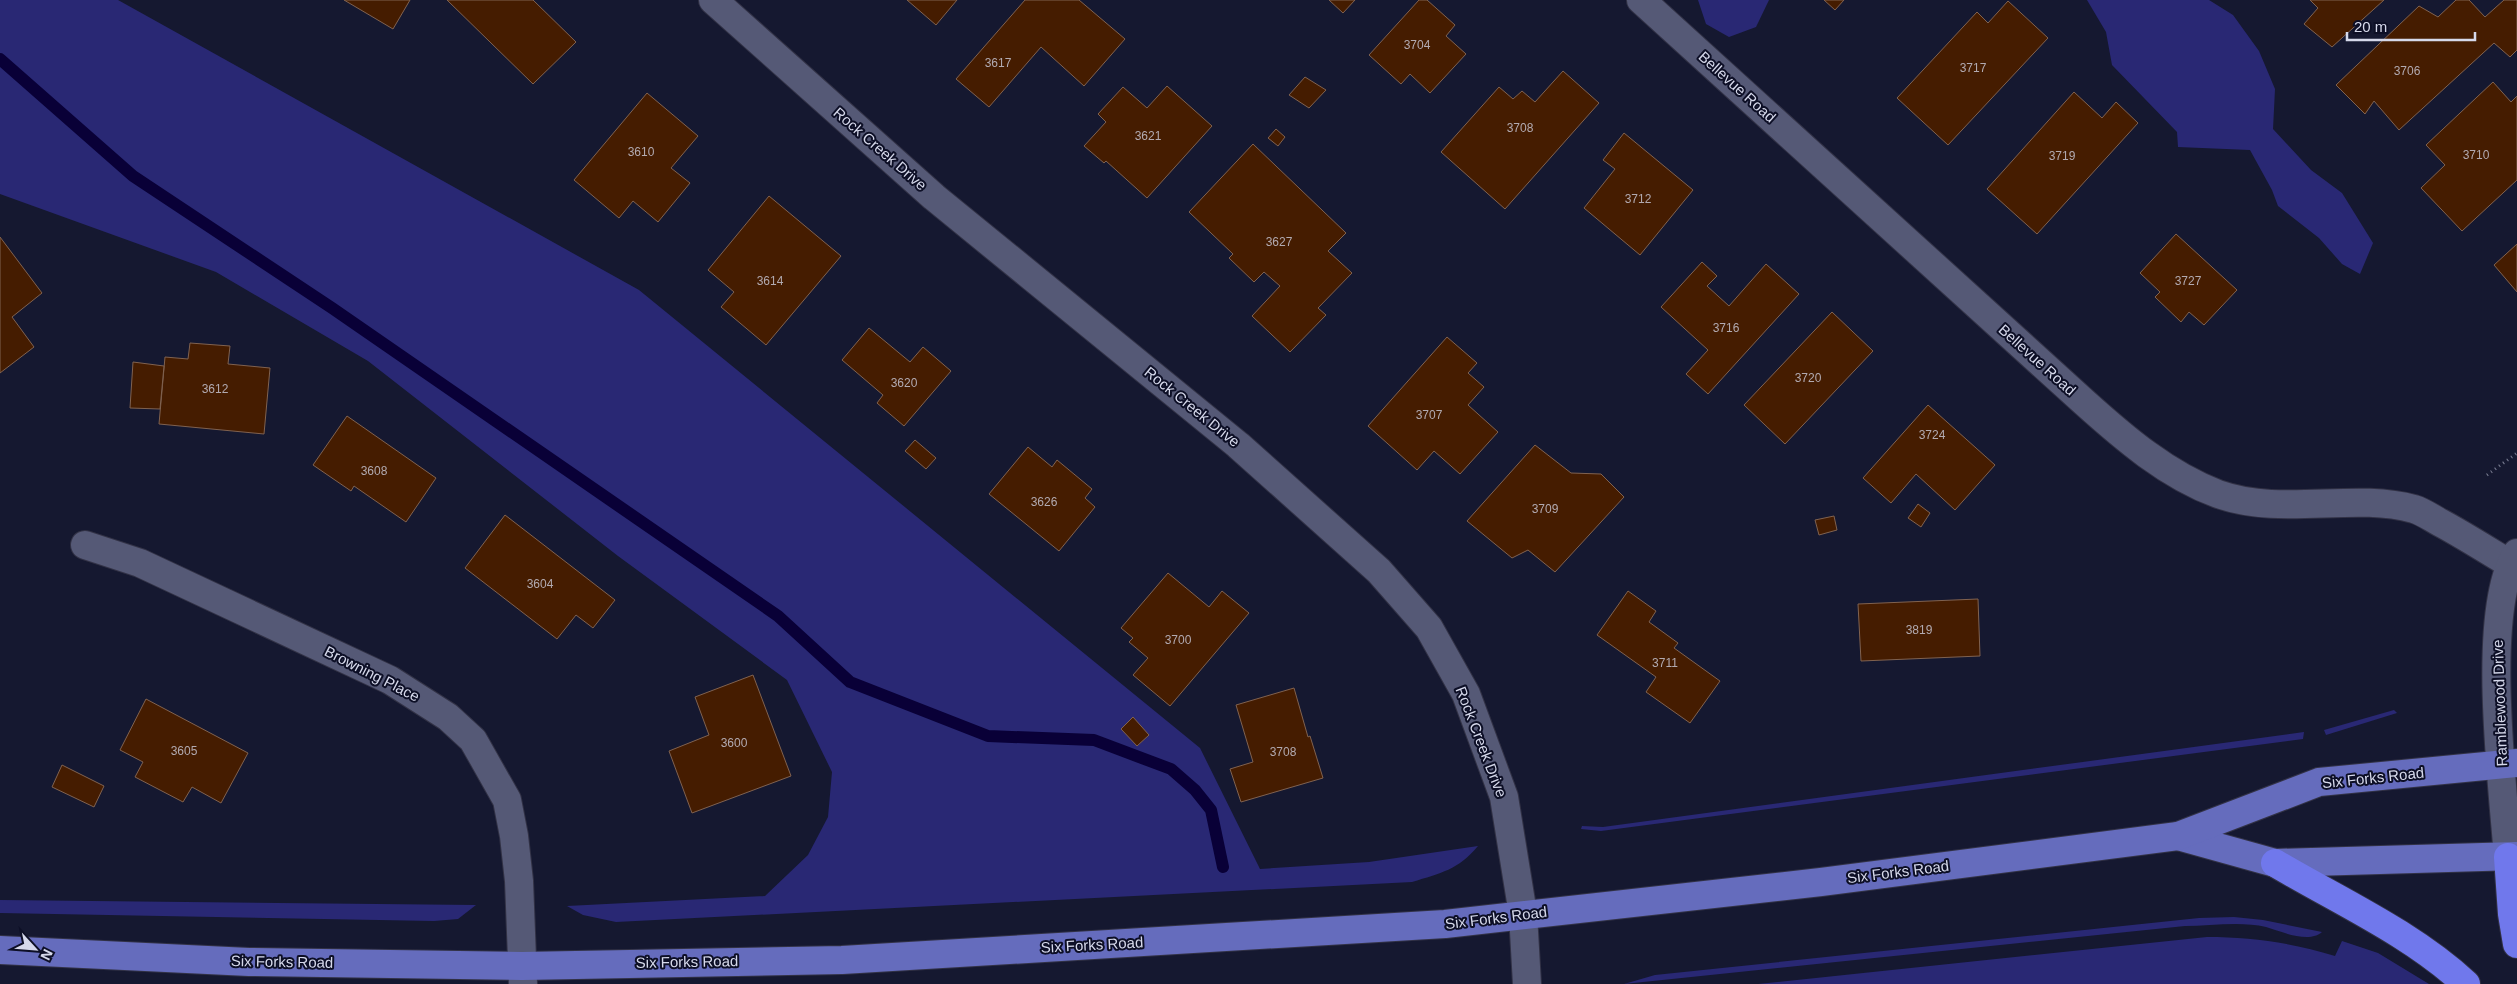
<svg xmlns="http://www.w3.org/2000/svg" width="2517" height="984" viewBox="0 0 2517 984" font-family="Helvetica,sans-serif">
	<style>
		.green { fill: #292874 }
		.lines { fill: none; stroke-linecap: round; stroke-linejoin: round }
		.stream { stroke: #090037; stroke-width: 12 }
		.building { fill: #451c00; stroke: #806250 }
		.street-casing { stroke: #323246; stroke-width: 30 }
		.secondary-casing { stroke: #323246; stroke-width: 30 }
		.primary-casing { stroke: #323246; stroke-width: 30 }
		.highway-casing { stroke: #323246; stroke-width: 30 }
		.path { stroke: #7c7f94; stroke-width: 3; stroke-dasharray: 1 4; stroke-linecap: butt }
		.street { stroke: #555976; stroke-width: 28 }
		.secondary { stroke: #555976; stroke-width: 28 }
		.primary { stroke: #656cbd; stroke-width: 28 }
		.highway { stroke: #7078ec; stroke-width: 28 }
		.labels { text-anchor: middle; stroke-width: 4; stroke-linejoin: round; paint-order: stroke }
		.number-label { font-size: 12px; fill: #b2aab0 }
		.street-label { font-size: 15px; fill: #d6d9eb; stroke: #0d0f26 }
	</style>
	<rect width="100%" height="100%" fill="#151830"/>
	<g class="green">
		<path d="M0,0H118L639,290L1200,748L1260,869L1369,862L1478,846C1458,870 1441,873 1412,882L616,922L583,915L567,906L765,896L808,855L828,817L832,772L787,680L618,556L368,361L216,272L0,194Z"/>
		<path d="M1698,0H1769L1756,27L1729,37L1706,24Z"/>
		<path d="M2087,0H2209L2233,15L2259,51L2275,89L2273,129L2311,170L2342,193L2373,243L2360,274L2342,264L2319,238L2278,206L2272,190L2250,150L2178,147L2177,132L2112,65L2106,32Z"/>
		<path d="M2394,710L2397,713L2326,735L2324,730Z"/>
		<path d="M2304,732L2303,739L1601,831L1581,829L1582,826L1603,827Z"/>
		<path d="M0,900L476,905L458,919L434,921L0,913Z"/>
		<path d="M2234,917L2263,920L2322,932C2309,944 2280,931 2266,927C2241,921 2210,926 2185,926L1624,984L1655,975L2199,918Z"/>
		<path d="M2207,937C2251,937 2293,943 2335,956L2342,941L2378,953L2429,984H1758Z"/>
	</g>
	<g class="lines">
		<path class="stream" d="M0,59L133,176L332,308L778,616L850,682L988,736L1094,740L1171,769L1195,790L1211,810L1223,867"/>
	</g>
	<g class="building">
		<path d="M344,0H410L393,29Z"/>
		<path d="M447,0H533L576,42L533,84Z"/>
		<path d="M907,0H957L936,25Z"/>
		<path d="M1025,0H1079L1125,39L1084,86L1041,47L989,107L956,79Z"/>
		<path d="M1329,0H1355L1343,13Z"/>
		<path d="M1419,0H1427L1455,25L1446,36L1466,54L1430,93L1410,74L1401,84L1369,55Z"/>
		<path d="M1824,0H1844L1835,10Z"/>
		<path d="M2310,0H2384L2332,47L2304,24L2318,8Z"/>
		<path d="M2456,0H2469L2485,17L2504,0H2517V50L2510,57L2494,43L2399,130L2374,101L2365,114L2336,85L2419,6L2438,17Z"/>
		<path d="M2008,1L2048,38L1948,145L1897,98L1977,12L1988,23Z"/>
		<path d="M1563,71L1599,103L1505,209L1441,152L1499,87L1513,99L1522,91L1535,102Z"/>
		<path d="M1305,77L1326,90L1309,108L1289,95Z"/>
		<path d="M2493,82L2511,102L2517,96V180L2462,231L2421,188L2445,165L2426,145Z"/>
		<path d="M1167,86L1212,126L1147,198L1106,161L1104,163L1084,146L1106,122L1098,114L1123,87L1147,108Z"/>
		<path d="M2074,92L2102,118L2116,102L2138,123L2037,234L1987,189Z"/>
		<path d="M647,93L698,136L671,168L690,183L658,222L633,201L619,218L574,180Z"/>
		<path d="M1276,129L1285,137L1278,146L1268,138Z"/>
		<path d="M1624,133L1693,190L1640,255L1584,208L1615,169L1603,160Z"/>
		<path d="M1253,144L1346,233L1328,251L1352,273L1318,308L1326,315L1290,352L1252,316L1280,286L1264,272L1254,282L1229,258L1233,254L1189,212Z"/>
		<path d="M769,196L841,256L766,345L721,307L734,292L708,270Z"/>
		<path d="M2176,234L2237,290L2204,325L2189,312L2181,322L2155,297L2160,292L2140,273Z"/>
		<path d="M0,237L42,293L12,317L34,347L0,373Z"/>
		<path d="M2517,244V292L2494,265Z"/>
		<path d="M1702,262L1717,276L1707,286L1729,306L1766,264L1799,294L1708,394L1686,374L1708,350L1661,307Z"/>
		<path d="M1832,312L1873,351L1785,444L1744,405Z"/>
		<path d="M869,328L910,362L923,347L951,371L904,426L877,403L883,395L842,360Z"/>
		<path d="M1447,337L1477,363L1468,373L1484,387L1468,405L1498,432L1460,474L1434,451L1417,470L1368,426Z"/>
		<path d="M190,343L230,346L228,364L270,368L264,434L159,424L165,357L188,359Z"/>
		<path d="M133,362L164,366L160,409L130,408Z"/>
		<path d="M1928,405L1995,465L1955,510L1916,474L1891,503L1863,478Z"/>
		<path d="M347,416L436,478L406,522L354,486L351,491L313,465Z"/>
		<path d="M915,440L936,458L926,469L905,451Z"/>
		<path d="M1535,445L1571,473L1601,474L1624,497L1555,572L1528,550L1512,558L1467,521Z"/>
		<path d="M1028,447L1052,467L1057,460L1092,489L1085,498L1095,507L1059,551L989,494Z"/>
		<path d="M1918,504L1930,513L1921,527L1908,518Z"/>
		<path d="M505,515L615,600L593,628L576,615L557,639L465,568Z"/>
		<path d="M1834,516L1837,530L1819,535L1815,520Z"/>
		<path d="M1168,573L1209,607L1222,591L1249,613L1170,706L1133,675L1148,658L1129,642L1133,638L1121,628Z"/>
		<path d="M1628,591L1656,611L1649,622L1678,643L1674,648L1720,681L1690,723L1646,692L1656,677L1597,635Z"/>
		<path d="M1978,599L1980,656L1861,661L1858,604Z"/>
		<path d="M753,675L791,776L692,813L669,751L709,735L695,697Z"/>
		<path d="M1294,688L1308,737L1310,736L1323,778L1241,802L1230,769L1253,762L1236,705Z"/>
		<path d="M146,699L248,753L221,803L192,787L183,802L135,777L143,762L120,750Z"/>
		<path d="M1133,717L1149,735L1137,746L1121,729Z"/>
		<path d="M62,765L104,786L94,807L52,787Z"/>
	</g>
	<g class="lines">
		<defs>
			<g id="street">
				<path d="M713,0L934,197L1238,445L1379,571L1429,628L1466,694L1504,797L1523,914"/>
				<path d="M1641,0L2084,402C2124,438 2167,475 2218,494C2283,517 2352,492 2414,509C2424,512 2433,519 2441,523C2465,536 2487,550 2510,564"/>
				<path d="M85,545L140,563L390,680L448,717L473,740L507,800L514,836L519,881L523,984"/>
				<path d="M2508,857C2503,787 2480,609 2517,553"/>
			</g>
			<path id="secondary" d="M1523,914L1527,984"/>
			<g id="primary">
				<path d="M2178,836L2275,863L2517,856"/>
				<path d="M0,950L249,962L522,966L842,960L1445,924L1821,882L2178,836L2319,782L2517,763"/>
			</g>
			<g id="highway">
				<path d="M2508,857L2512,914L2517,944"/>
				<path d="M2275,863C2339,901 2411,933 2466,984"/>
			</g>
		</defs>
		<use href="#street" class="street-casing"/>
		<use href="#secondary" class="secondary-casing"/>
		<use href="#primary" class="primary-casing"/>
		<use href="#highway" class="highway-casing"/>
		<path class="path" d="M2487,475L2517,453"/>
		<use href="#street" class="street"/>
		<use href="#secondary" class="secondary"/>
		<use href="#primary" class="primary"/>
		<use href="#highway" class="highway"/>
	</g>
	<g class="labels">
		<g class="number-label">
			<text x="1417" y="49">3704</text>
			<text x="998" y="67">3617</text>
			<text x="1973" y="72">3717</text>
			<text x="2407" y="75">3706</text>
			<text x="1520" y="132">3708</text>
			<text x="1148" y="140">3621</text>
			<text x="641" y="156">3610</text>
			<text x="2476" y="159">3710</text>
			<text x="2062" y="160">3719</text>
			<text x="1638" y="203">3712</text>
			<text x="1279" y="246">3627</text>
			<text x="770" y="285">3614</text>
			<text x="2188" y="285">3727</text>
			<text x="1726" y="332">3716</text>
			<text x="1808" y="382">3720</text>
			<text x="904" y="387">3620</text>
			<text x="215" y="393">3612</text>
			<text x="1429" y="419">3707</text>
			<text x="1932" y="439">3724</text>
			<text x="374" y="475">3608</text>
			<text x="1044" y="506">3626</text>
			<text x="1545" y="513">3709</text>
			<text x="540" y="588">3604</text>
			<text x="1919" y="634">3819</text>
			<text x="1178" y="644">3700</text>
			<text x="1665" y="667">3711</text>
			<text x="734" y="747">3600</text>
			<text x="184" y="755">3605</text>
			<text x="1283" y="756">3708</text>
		</g>
		<g class="street-label">
			<text transform="translate(1737 87) rotate(42)" y="5">Bellevue Road</text>
			<text transform="translate(880 149) rotate(41)" y="5">Rock Creek Drive</text>
			<text transform="translate(2037 360) rotate(42)" y="5">Bellevue Road</text>
			<text transform="translate(1192 407) rotate(39)" y="5">Rock Creek Drive</text>
			<text transform="translate(372 674) rotate(27)" y="5">Browning Place</text>
			<text transform="translate(2500 703) rotate(-92)" y="5">Ramblewood Drive</text>
			<text transform="translate(1481 742) rotate(69)" y="5">Rock Creek Drive</text>
			<text transform="translate(2373 778) rotate(-6)" y="5">Six Forks Road</text>
			<text transform="translate(1898 872) rotate(-7)" y="5">Six Forks Road</text>
			<text transform="translate(1496 918) rotate(-7)" y="5">Six Forks Road</text>
			<text transform="translate(1092 945) rotate(-3)" y="5">Six Forks Road</text>
			<text transform="translate(282 962) rotate(1)" y="5">Six Forks Road</text>
			<text transform="translate(687 962) rotate(-1)" y="5">Six Forks Road</text>
		</g>
	</g>
	<g transform="translate(35 949) rotate(116)" stroke="#0d0f26" stroke-width="4" paint-order="stroke">
	<path d="M0-4L9 19L0 12L-9 19Z" fill="#d6d9eb"/>
	<text y="-8" font-size="14" font-weight="bold" text-anchor="middle" fill="#d6d9eb">N</text>
	</g>
	<path d="M2347 32v8h128v-8" fill="none" stroke="#d6d9eb" stroke-width="2.5"/>
	<text x="2354" y="32" font-size="15" fill="#d6d9eb" stroke="#0d0f26" stroke-width="4" paint-order="stroke">20 m</text>
</svg>
